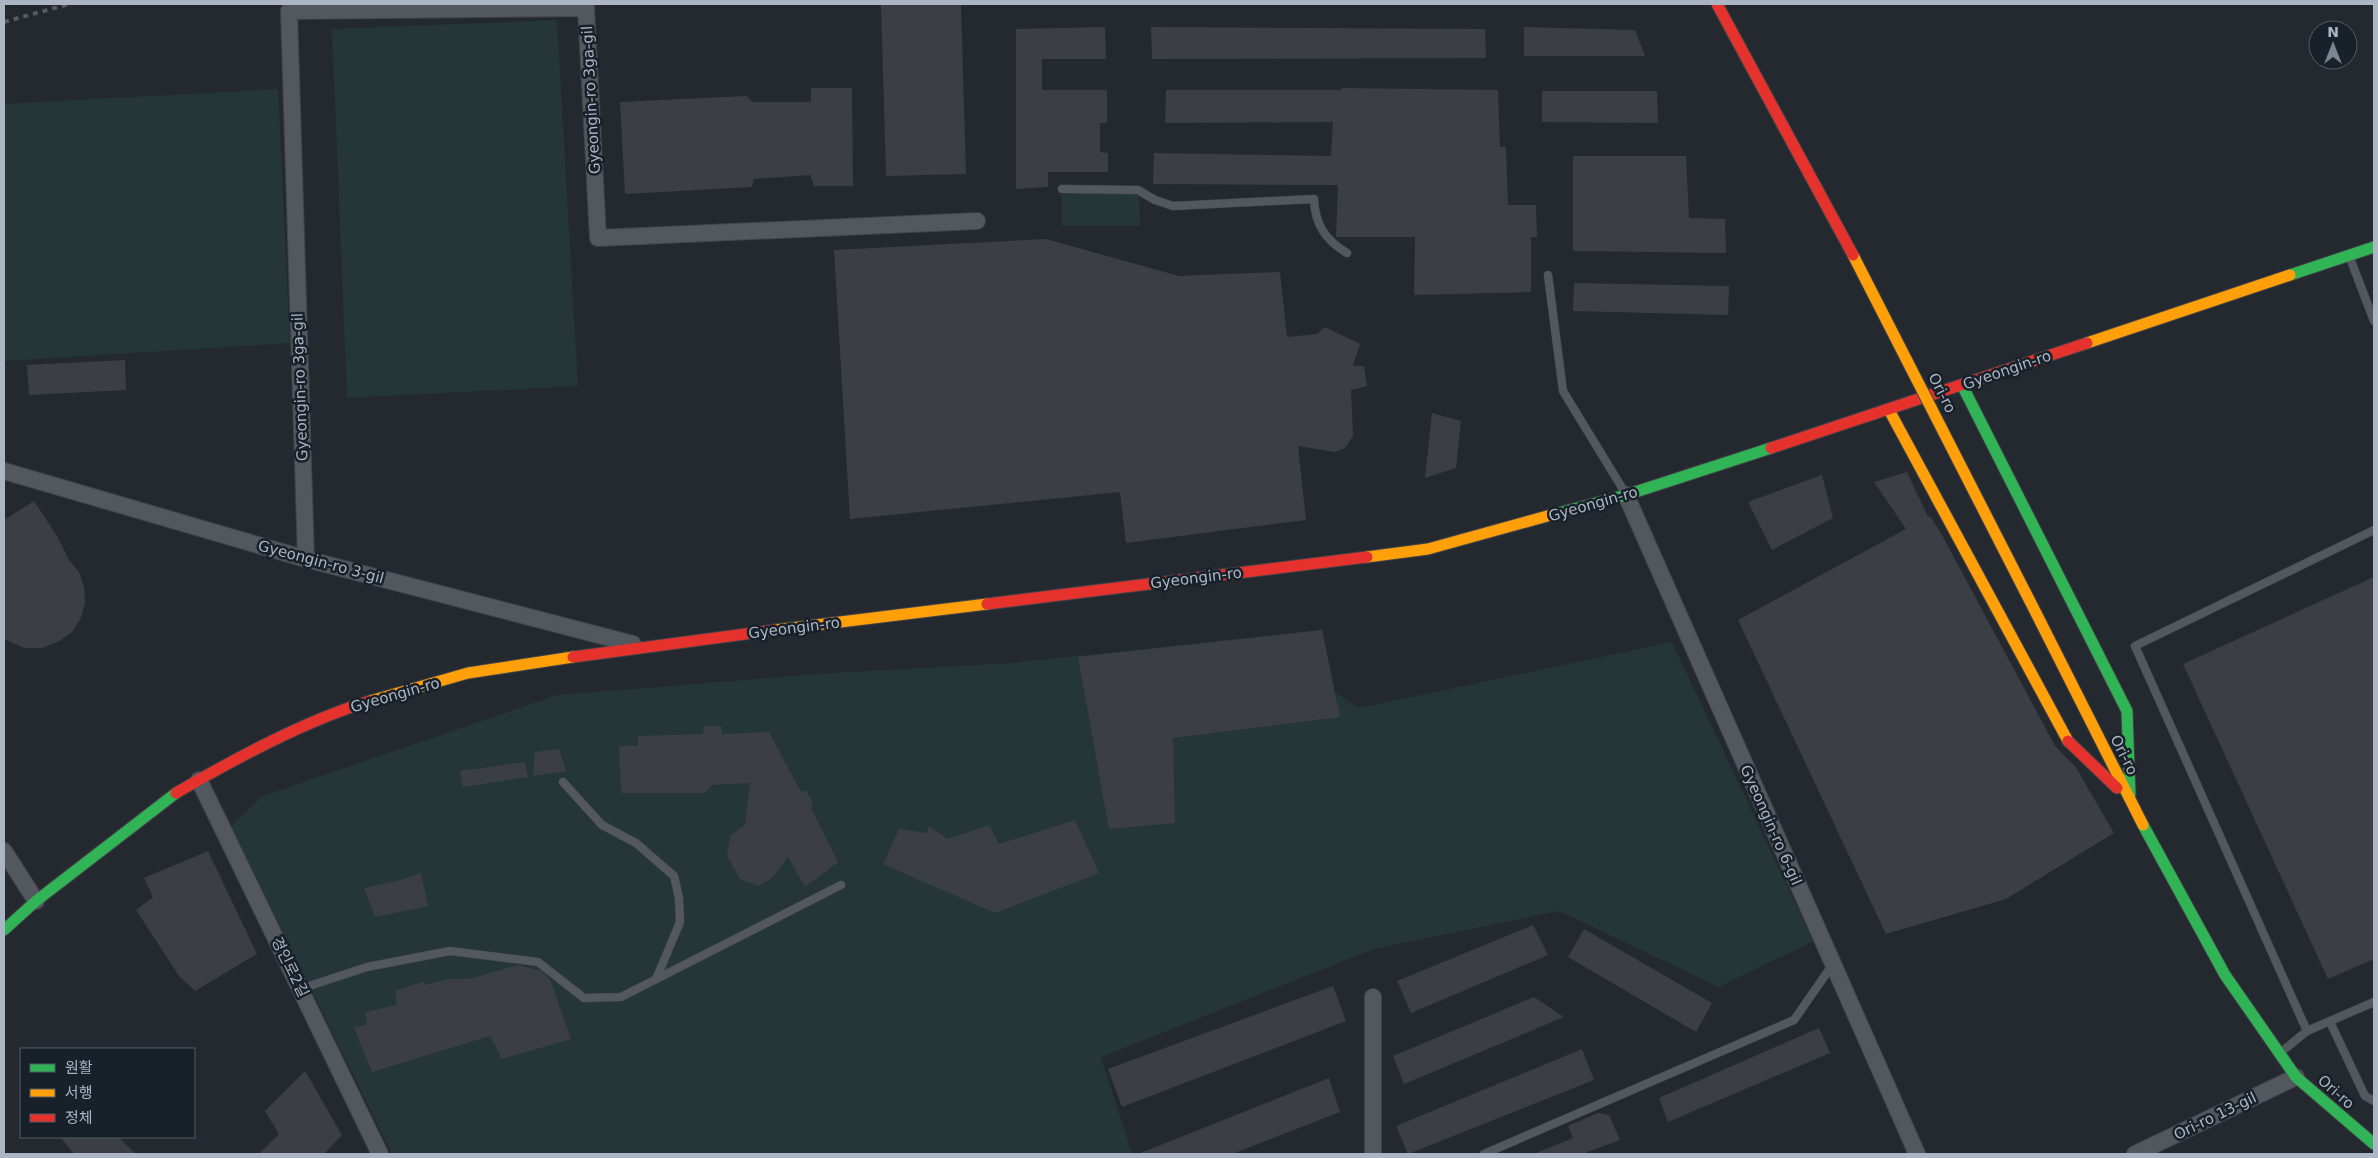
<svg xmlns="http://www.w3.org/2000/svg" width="2378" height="1158" viewBox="0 0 2378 1158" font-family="'DejaVu Sans','Noto Sans KR',sans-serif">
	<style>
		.green { fill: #243637 }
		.building { fill: #3b3f45 }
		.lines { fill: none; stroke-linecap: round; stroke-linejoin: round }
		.lane-casing { stroke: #404349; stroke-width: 9 }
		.street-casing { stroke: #404349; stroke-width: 18 }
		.fast-casing { stroke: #404349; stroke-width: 13 }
		.slow-casing { stroke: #404349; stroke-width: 13 }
		.jam-casing { stroke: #404349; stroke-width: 13 }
		.lane { stroke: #53575e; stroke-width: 8 }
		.street { stroke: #53575e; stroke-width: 16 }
		.fast { stroke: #30b455; stroke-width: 11 }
		.slow { stroke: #ff9f0a; stroke-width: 11 }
		.jam { stroke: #e5322d; stroke-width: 11 }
		.rail { stroke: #575b61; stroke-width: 4; stroke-dasharray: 5 5; stroke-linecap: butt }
		.slow-bridge-casing { stroke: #404349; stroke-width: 13; stroke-linecap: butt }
		.jam-bridge-casing { stroke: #404349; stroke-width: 13; stroke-linecap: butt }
		.slow-bridge { stroke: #ff9f0a; stroke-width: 11 }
		.jam-bridge { stroke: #e5322d; stroke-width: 11 }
		.labels { text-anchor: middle; stroke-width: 5; stroke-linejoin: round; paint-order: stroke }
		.street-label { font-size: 15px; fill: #acb5c3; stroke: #182029 }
	</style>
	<rect width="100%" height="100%" fill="#24292f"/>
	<g class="green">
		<path d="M557,20L578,386L347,398L332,29Z"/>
		<path d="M278,89L290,343L4,361V104Z"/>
		<path d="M1139,193L1140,226H1062L1061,194Z"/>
		<path d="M1322,630L1335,692L1359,708L1672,642L1813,941L1719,987L1559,911L1374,949L1101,1057L1132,1154H392L231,826L263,796L557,695L832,673L1012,663Z"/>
	</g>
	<g class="building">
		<path d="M881,4H961L966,174L886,176Z"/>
		<path d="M1105,27L1106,59H1042V90H1107V123H1100V152L1108,153V172H1048V187L1016,189V29Z"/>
		<path d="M1151,27L1485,29L1486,58L1152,59Z"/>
		<path d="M1524,27L1635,30L1645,56H1524Z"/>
		<path d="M811,88H852L853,186H814L810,175L754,179L752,187L625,194L620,102L747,96L752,102H811Z"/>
		<path d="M1341,88L1498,90L1500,147H1506L1508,205H1536L1537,237H1531V292L1414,295L1415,237H1336L1338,185L1153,184L1154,153L1331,156L1333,122L1165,123L1166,90H1341Z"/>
		<path d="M1542,91H1657L1658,123L1542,122Z"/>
		<path d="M1573,156H1686L1689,218L1725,219L1726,253L1573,251Z"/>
		<path d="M1046,239L1179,276L1280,272L1287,337L1317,334L1325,327L1360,344L1353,366H1364L1367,386L1351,390L1353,436L1345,448L1335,452L1298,446L1306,520L1126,543L1120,492L850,519L834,250Z"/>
		<path d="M1574,283L1729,286L1728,315L1573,311Z"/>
		<path d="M125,360L126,390L29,395L27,365Z"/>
		<path d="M1432,413L1461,421L1456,468L1425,478Z"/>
		<path d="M1907,472L1928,517L1930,516L1942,535L2055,746L2075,766L2114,833L2006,899L1886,934L1738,620L1906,529L1874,482Z"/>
		<path d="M1822,475L1833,518L1772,550L1748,502Z"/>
		<path d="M34,501L57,536L69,560L79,572L84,587L85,603L81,618L72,632L58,642L42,648H24L4,639V520Z"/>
		<path d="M2374,577V959L2328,979L2183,664Z"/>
		<path d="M1322,630L1340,717L1173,738L1175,823L1109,829L1078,657Z"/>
		<path d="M704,726H721L722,734L769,732L801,792L806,790L813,803L811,808L838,862L805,887L788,857L773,877L759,886L740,879L727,856L730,836L745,825L750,783L712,785L705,793H621L619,746H638V736L703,734Z"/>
		<path d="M559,749L566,771L533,776L535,752Z"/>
		<path d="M525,762L528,777L463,787L460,771Z"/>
		<path d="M1075,820L1099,873L995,913L883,864L899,829L928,833V826L948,839L989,825L999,844Z"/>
		<path d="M208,851L257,954L195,991L179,976L136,910L153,897L144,878Z"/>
		<path d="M421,873L428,906L375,917L364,888L401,880Z"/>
		<path d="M1533,925L1548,955L1411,1013L1397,981Z"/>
		<path d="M1584,929L1712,1003L1696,1032L1568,957Z"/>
		<path d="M518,965L541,971L550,979L571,1039L502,1059L490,1036L372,1072L354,1028L367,1024L365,1012L397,1005L395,991L424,981L425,985L448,979H469Z"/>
		<path d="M1333,986L1346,1021L1122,1107L1108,1069Z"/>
		<path d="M1534,997L1564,1017L1404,1084L1393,1056Z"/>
		<path d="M1819,1028L1830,1053L1668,1122L1659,1098Z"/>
		<path d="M1582,1049L1594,1080L1408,1154L1396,1126Z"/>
		<path d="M305,1071L342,1135L324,1154H259L279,1134L265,1111Z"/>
		<path d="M1329,1078L1340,1112L1232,1154H1138Z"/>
		<path d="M1598,1113L1609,1115L1620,1140L1582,1154H1534L1573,1138L1568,1126Z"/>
		<path d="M60,1137H118L136,1154H74Z"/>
	</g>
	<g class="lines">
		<defs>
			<g id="lane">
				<path d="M1062,189L1138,190L1155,200L1173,206L1314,199C1315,224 1325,240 1347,253"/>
				<path d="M2350,258L2374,321"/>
				<path d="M1548,275L1563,391L1624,491"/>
				<path d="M563,782L602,825L636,843L674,876L679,898L680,922L657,977"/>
				<path d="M300,989L367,967L450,951L538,962L584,998L621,997L841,885"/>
				<path d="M2330,1022L2365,1096L2374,1101"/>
				<path d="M2307,1031L2135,646L2374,530"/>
				<path d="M2280,1053L2307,1031L2374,1002"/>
				<path d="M1484,1154L1794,1020L1833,964"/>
			</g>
			<g id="street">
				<path d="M4,471L306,559L633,644"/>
				<path d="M1626,495L1917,1154"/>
				<path d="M306,559L289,11L586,8L598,238L977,221"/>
				<path d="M199,780L380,1154"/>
				<path d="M4,851L36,901"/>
				<path d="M1373,997V1154"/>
				<path d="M2135,1154L2296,1077"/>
			</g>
			<g id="fast">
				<path d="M2290,275L2374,247"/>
				<path d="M1962,385L2127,711L2130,795"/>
				<path d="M1551,515L1626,495L1771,448"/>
				<path d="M2143,825L2225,975L2296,1077L2374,1144"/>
				<path d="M4,930L36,901L176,793"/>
			</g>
			<g id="slow">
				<path d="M2087,343L2290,275"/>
				<path d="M1889,410L2068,741"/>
				<path d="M1367,557L1428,549L1551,515"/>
				<path d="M2036,613L2143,825"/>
				<path d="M775,630L987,604"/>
				<path d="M370,701L468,673L573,657"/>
			</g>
			<g id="jam">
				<path d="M1771,448L2087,343"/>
				<path d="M987,604L1367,557"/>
				<path d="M573,657L775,630"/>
				<path d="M2068,741L2117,788"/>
				<path d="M176,793C234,759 306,720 370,701"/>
			</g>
		</defs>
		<use href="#lane" class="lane-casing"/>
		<use href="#street" class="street-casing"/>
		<use href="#fast" class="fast-casing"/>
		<use href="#slow" class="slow-casing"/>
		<use href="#jam" class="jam-casing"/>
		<use href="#lane" class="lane"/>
		<use href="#street" class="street"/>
		<use href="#fast" class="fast"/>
		<use href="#slow" class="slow"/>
		<use href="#jam" class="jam"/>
		<path class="rail" d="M4,22L69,4"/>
		<defs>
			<path id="slow-bridge" d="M1853,255L2036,613"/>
			<path id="jam-bridge" d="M1717,4L1853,255"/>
		</defs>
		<use href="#slow-bridge" class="slow-bridge-casing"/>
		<use href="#jam-bridge" class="jam-bridge-casing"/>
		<use href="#slow-bridge" class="slow-bridge"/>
		<use href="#jam-bridge" class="jam-bridge"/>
	</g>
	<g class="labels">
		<g class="street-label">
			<text transform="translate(591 100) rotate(-93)" y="5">Gyeongin-ro 3ga-gil</text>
			<text transform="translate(2007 370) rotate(-19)" y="5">Gyeongin-ro</text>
			<text transform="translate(300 387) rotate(-92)" y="5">Gyeongin-ro 3ga-gil</text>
			<text transform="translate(1942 393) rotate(63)" y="5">Ori-ro</text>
			<text transform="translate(1593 504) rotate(-16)" y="5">Gyeongin-ro</text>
			<text transform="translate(321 562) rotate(15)" y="5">Gyeongin-ro 3-gil</text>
			<text transform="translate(1196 578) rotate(-7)" y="5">Gyeongin-ro</text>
			<text transform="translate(794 628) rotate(-7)" y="5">Gyeongin-ro</text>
			<text transform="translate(395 695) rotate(-16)" y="5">Gyeongin-ro</text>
			<text transform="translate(2124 755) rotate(63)" y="5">Ori-ro</text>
			<text transform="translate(1771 825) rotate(66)" y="5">Gyeongin-ro 6-gil</text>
			<text transform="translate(290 967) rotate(64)" y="5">경인로2길</text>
			<text transform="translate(2336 1092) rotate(41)" y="5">Ori-ro</text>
			<text transform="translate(2215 1116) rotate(-26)" y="5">Ori-ro 13-gil</text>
		</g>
	</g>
	<rect width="2378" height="1158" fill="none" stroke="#acb5c3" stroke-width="10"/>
	<rect x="20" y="1048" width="175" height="90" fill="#182029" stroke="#535c67"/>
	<rect x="30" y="1064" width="25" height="8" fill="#30b455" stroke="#535c67"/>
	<text x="65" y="1073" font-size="15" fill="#acb5c3">원활</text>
	<rect x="30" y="1089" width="25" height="8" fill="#ff9f0a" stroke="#535c67"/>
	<text x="65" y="1098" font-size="15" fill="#acb5c3">서행</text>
	<rect x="30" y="1114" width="25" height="8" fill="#e5322d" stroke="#535c67"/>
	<text x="65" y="1123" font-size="15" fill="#acb5c3">정체</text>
	<g transform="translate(2333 45)"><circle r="24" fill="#182029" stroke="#535c67"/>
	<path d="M0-4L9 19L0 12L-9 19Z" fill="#7c848f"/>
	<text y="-8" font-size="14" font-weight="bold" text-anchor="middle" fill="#acb5c3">N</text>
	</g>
</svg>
